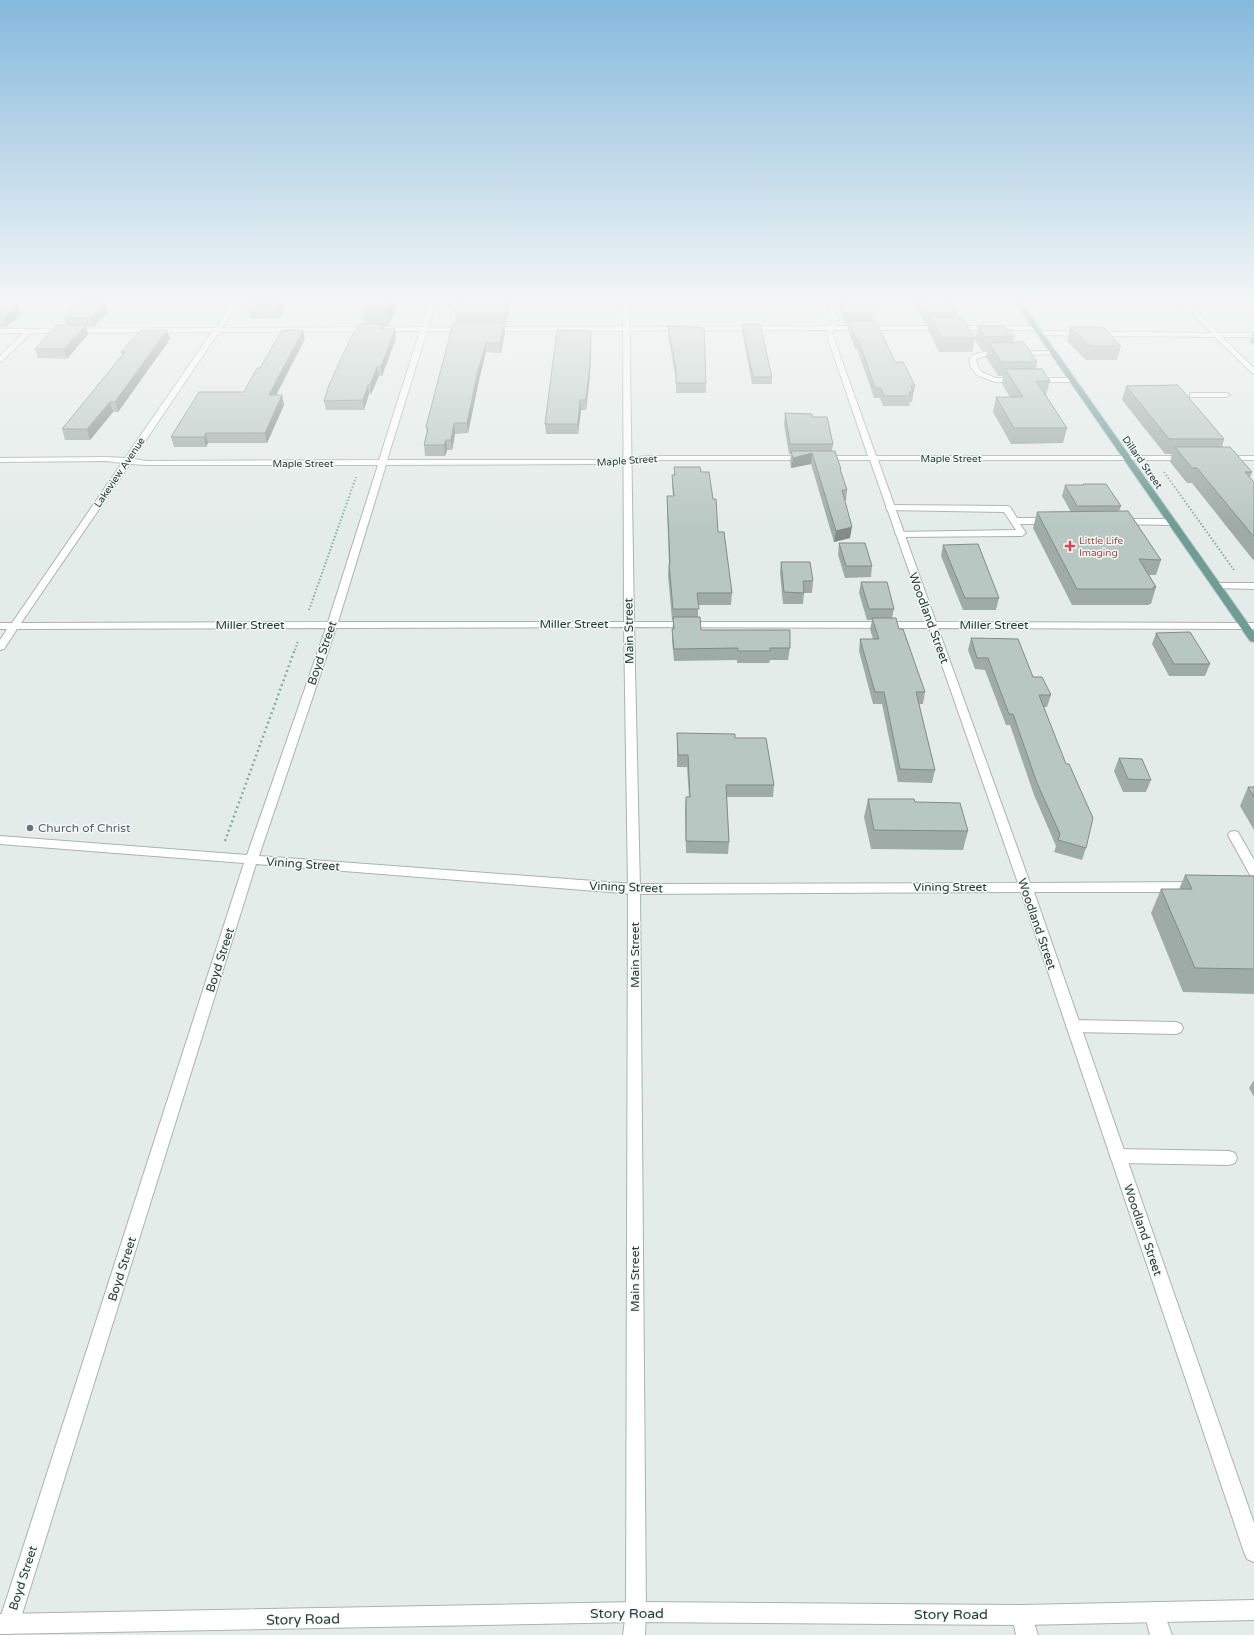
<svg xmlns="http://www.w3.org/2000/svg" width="1254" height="1635" viewBox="0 0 1254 1635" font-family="'Varela Round',sans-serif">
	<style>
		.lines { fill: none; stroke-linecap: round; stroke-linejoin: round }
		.service-casing { stroke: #a7b4b0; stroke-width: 2 }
		.minor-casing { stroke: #a7b4b0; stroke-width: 2 }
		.tertiary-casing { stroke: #a7b4b0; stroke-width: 2 }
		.secondary-casing { stroke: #a3b7b1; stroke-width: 2 }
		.primary-casing { stroke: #c2c8c7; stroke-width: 2 }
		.path-far1 { stroke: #87ada3; stroke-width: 2; stroke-dasharray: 1.5 2; stroke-linecap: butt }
		.path { stroke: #87ada3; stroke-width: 2.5; stroke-dasharray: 2 3; stroke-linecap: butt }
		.service { fill: #fff; fill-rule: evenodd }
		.minor { fill: #fff; fill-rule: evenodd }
		.tertiary { fill: #fff; fill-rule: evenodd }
		.secondary { fill: #fff; fill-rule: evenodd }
		.primary { fill: #6d9d93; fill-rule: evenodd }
		.wall { fill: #9faba7 }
		.shaded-wall { fill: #828b88 }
		.building { fill: #b9c7c2; stroke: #828b88 }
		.health-dot { fill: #e0444e; stroke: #f4f9f7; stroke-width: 1.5 }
		.worship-dot { fill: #6b7280; stroke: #f4f9f7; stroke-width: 1.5 }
		.labels { text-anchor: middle; stroke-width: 3; stroke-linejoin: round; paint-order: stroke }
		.far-street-label { font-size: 10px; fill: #253c37; stroke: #f4f9f7 }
		.far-health-label { font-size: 10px; fill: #be3a42; stroke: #f4f9f7; text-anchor: start }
		.street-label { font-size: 12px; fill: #253c37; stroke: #f4f9f7 }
		.worship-label { font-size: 12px; fill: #5b616d; stroke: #f4f9f7; text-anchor: start }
		.near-street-label { font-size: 14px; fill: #253c37; stroke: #f4f9f7 }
	</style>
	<rect width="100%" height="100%" fill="#e4ece9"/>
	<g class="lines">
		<defs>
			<g id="service">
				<path d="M1054,351L1057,353L1056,354L984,356L976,359L978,367L982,372L995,378H1073L1077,380L1076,382H995L977,375L971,367L969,359L973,355L984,352Z"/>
				<path d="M1190,393H1226L1230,395L1226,397H1190Z"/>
				<path d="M890,505L1007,506L1010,507L1017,518H1051L1055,521L1051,524H1020L1026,533L1022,536L899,537L895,534L896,532L1016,530L1004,512L887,510L886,508L887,506Z"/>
				<path d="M1119,519H1172L1176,522L1172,525L1116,524L1115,522Z"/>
				<path d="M1245,623H1254V629L1242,628L1240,626Z"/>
				<path d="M1234,831L1238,832L1254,860V876L1250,875L1228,835L1230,832Z"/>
				<path d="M1073,1020L1176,1022L1181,1024L1183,1028L1181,1032L1176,1034L1073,1032L1068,1030L1066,1026L1068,1022Z"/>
				<path d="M1118,1149L1229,1151L1235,1153L1237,1158L1235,1163L1229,1165L1118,1163L1112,1161L1110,1156L1112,1151Z"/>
				<path d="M1154,1602L1161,1605L1172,1635H1150L1144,1612L1147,1605Z"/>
				<path d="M1022,1605L1029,1608L1038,1635H1016L1012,1615L1015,1608Z"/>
			</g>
			<g id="minor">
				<path d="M8,298H14L0,310V305Z"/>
				<path d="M236,298H242L222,328L422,327L431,298H437L428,327L470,328V330L468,331H427L387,460H600L650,456H868L826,333L827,330L488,331L485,329L488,327L830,326L833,321L826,298H832L839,321L836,326H1037L1040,328L1037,330H834L832,333L876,456H1190L1191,458L1187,460H878L936,622L1245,623L1250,626L1245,629L938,628L1030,883L1197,882L1202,884L1203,887L1202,890L1197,892H1034L1254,1523V1562L1247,1559L1244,1552L1021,892L634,894L256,864L19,1624L16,1631L9,1634L2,1631L0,1619L244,863L0,844V836L247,855L326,628L17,629L4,649L0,650V640L7,629H0V623H12L122,463L106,461L0,462V458L106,457L125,458L212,332L31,333L2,361L0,362V356L23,333H0V329L215,328ZM420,331L379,460L147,461L133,459L219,332ZM650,460H870L927,622H338L386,465L600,464ZM130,464L147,465H378L328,622L21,623ZM629,627L929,628L1018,883L634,884L259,856L336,628Z"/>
				<path d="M1177,298H1183L1218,333H1254V337H1222L1254,368V374L1252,373L1215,337L1040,335L1037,333L1040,331L1211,333Z"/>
				<path d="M1220,456H1254V460H1223L1219,458Z"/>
				<path d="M1218,583H1254V589L1215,588L1213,586Z"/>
			</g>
			<path id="tertiary" d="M1254,1600V1620L1022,1625L636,1622L0,1634V1614L636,1602L1022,1605Z"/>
			<path id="secondary" d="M623,298H629L634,624L640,889L646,1612L645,1635H623L626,1612L628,889L624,624Z"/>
			<path id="primary" d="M1012,298H1018L1254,632V642L1250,641Z"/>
		</defs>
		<use href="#service" class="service-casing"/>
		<use href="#minor" class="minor-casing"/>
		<use href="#tertiary" class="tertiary-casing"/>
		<use href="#secondary" class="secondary-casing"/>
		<use href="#primary" class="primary-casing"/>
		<g class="path-far1">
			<path d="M1164,472L1234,570"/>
			<path d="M309,610L356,477"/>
			<path d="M295,650L298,641"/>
		</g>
		<path class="path" d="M225,841L295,649"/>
		<use href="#service" class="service"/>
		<use href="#minor" class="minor"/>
		<use href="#tertiary" class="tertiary"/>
		<use href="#secondary" class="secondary"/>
		<use href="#primary" class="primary"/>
	</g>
	<g class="wall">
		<path d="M250,298H299L298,301H289L280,318L251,319L247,302Z"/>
		<path d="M402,298L388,326H384V329L396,338L382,376H379L371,394H369L364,410H326L324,401L356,331L364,324L362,309Z"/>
		<path d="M451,298H509L510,308L506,325H504L505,332L501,353L486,352L479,380L468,433L455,434L452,450H447L445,456H425L424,445L427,433L426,427L456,323L455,313L458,304H452Z"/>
		<path d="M839,298H866L873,314L872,321L895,362L915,386L912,402H910L909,406H883L880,398H874L857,349H855L848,330L849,324H845L838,304Z"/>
		<path d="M911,298H950L958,312V317L975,338L972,352H939L928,330L929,324H925Z"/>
		<path d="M0,305H18L21,314L6,327L0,328Z"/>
		<path d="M108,312L93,327H86L88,334L67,359L38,358L35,349L66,325L64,318Z"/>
		<path d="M742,324L772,377V384H752L742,331Z"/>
		<path d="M668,326L706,383V393H676V380L668,336Z"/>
		<path d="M978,326L1008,330L1015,336L1013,343L1037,362L1036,369L1050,381L1046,395L1067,428L1063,443L1011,444L993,412L996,397H1010L1002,384L1003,376H998L986,357L987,351H982L975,340Z"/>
		<path d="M1070,327L1121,346L1117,360H1086L1067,341Z"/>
		<path d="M167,330L170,339L118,412H113L90,440H65L62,429L122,355L121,352Z"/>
		<path d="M591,331L590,375L586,410H581L578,434H546L545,424Z"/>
		<path d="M1253,333H1254V346L1250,342Z"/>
		<path d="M305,339L276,395L284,405L267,443H208L206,447H174L171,437L244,392L260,368Z"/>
		<path d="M1126,386L1224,439L1222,447L1252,472L1250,478L1254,482V561L1192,483H1187L1170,462L1172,454H1165L1122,400Z"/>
		<path d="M785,413L812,417L833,444L832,451L841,469V472L847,490L846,501H845L850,538L834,542L811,464L791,468L790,462L791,454H789L784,424Z"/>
		<path d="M674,467L701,472L718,532L732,593L731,605H698V617L701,630L790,648L788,660H770L769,663H737V660L674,661L672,641L673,620H672L668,575L669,564L667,507V496H673L672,486V475H674Z"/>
		<path d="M1083,484L1121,506L1119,511L1161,560L1156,575H1149L1156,587L1151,604H1149V605H1072L1033,528L1037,512H1071L1062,496L1065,485H1083Z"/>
		<path d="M839,543L872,566L871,577L845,578L838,555Z"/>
		<path d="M943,545L999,598L996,610H963L941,556Z"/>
		<path d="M781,562L813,581L812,593H804L803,604H783L780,573Z"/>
		<path d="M861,582L894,609L892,618L899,629L925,692L923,704H919L935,770L932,783L898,782L882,704H873L859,651L860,639H873L870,629L872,620H867L859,593Z"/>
		<path d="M1156,633L1210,664L1205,676H1169L1152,644Z"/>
		<path d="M971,638L1033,677L1051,695L1047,707H1044L1086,848L1082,860L1054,852L1056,846L1034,795L1010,725H1006L985,670L975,669L968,650Z"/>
		<path d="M677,733L735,738L774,785L773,797H727L729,842L728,854L686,853L685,809L686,797H689L687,767H677Z"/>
		<path d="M1119,758L1151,780L1146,792H1123L1114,771Z"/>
		<path d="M1248,787H1254V830L1240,806Z"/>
		<path d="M868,799L915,802L968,831L963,850L871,849L864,817Z"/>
		<path d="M1185,875L1254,876V994L1183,992L1151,913L1161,889H1179Z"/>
		<path d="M1254,1080V1097L1249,1088Z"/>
	</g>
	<g class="shaded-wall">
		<path d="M279,298H288L289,301L280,318L277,302Z"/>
		<path d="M392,298H402L388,326L386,309Z"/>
		<path d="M509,298L510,308L506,325L505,312Z"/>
		<path d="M105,303L108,312L93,327L90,318Z"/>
		<path d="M18,305L21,314L6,327L3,319Z"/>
		<path d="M504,323L505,332L501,353L500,343Z"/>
		<path d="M384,324L385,333L381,329Z"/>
		<path d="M86,325L88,334L67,359L64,349Z"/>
		<path d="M395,329L396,338L382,376L381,367Z"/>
		<path d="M167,330L170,339L118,412L115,402Z"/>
		<path d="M303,330L305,339L271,405L269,395Z"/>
		<path d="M591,331L590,375L586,410V400Z"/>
		<path d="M486,343V352L479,380L468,433L467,423L478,370Z"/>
		<path d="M377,367L379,376L371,394L370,385Z"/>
		<path d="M368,385L369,394L364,410L363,400Z"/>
		<path d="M282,395L284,405L267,443L265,433Z"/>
		<path d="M580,400L581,410L578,434V424Z"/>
		<path d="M110,402L113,412L90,440L87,429Z"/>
		<path d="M454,423L455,434L452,450L451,440Z"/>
		<path d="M206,433L208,443L206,447L204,437Z"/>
		<path d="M446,440L447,450L445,456L444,445Z"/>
		<path d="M812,453L811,464L791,468L793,458Z"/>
		<path d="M852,527L850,538L834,542L836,531Z"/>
	</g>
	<g class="building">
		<path d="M250,298H279L277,302H247Z"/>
		<path d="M368,298H392L386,309H362Z"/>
		<path d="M460,298H509L505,312L455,313Z"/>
		<path d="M840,298H866L873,314H847Z"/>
		<path d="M919,298H950L958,312H927Z"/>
		<path d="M78,302L105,303L90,318H64Z"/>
		<path d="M0,305H18L3,319H0Z"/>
		<path d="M930,317H962L975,338H942Z"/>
		<path d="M849,321H876L895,362H903L915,386H911L913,392H909L911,396H884L881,388H875L858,339H856Z"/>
		<path d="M453,323H504L500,343H486L478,370L467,423H454L451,440H446L444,445H424L428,428L426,427Z"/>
		<path d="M359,324H384L381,329H395L381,367H377L370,385H368L363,400L324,401L329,385L354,331H356Z"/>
		<path d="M742,324H760L772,377H753Z"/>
		<path d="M57,325H86L64,349H35Z"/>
		<path d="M668,326L704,328L706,383H676V370Z"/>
		<path d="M978,326H1005L1008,330H1011L1015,336L985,337Z"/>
		<path d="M1070,327H1103L1121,346H1090Z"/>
		<path d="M141,330H167L115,402H110L87,429H62L125,352H121Z"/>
		<path d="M282,330H303L269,395H282L265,433H206L204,437H171L199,392H244L257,368H260Z"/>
		<path d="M557,330L591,331L590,365L586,400H580L578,424H545Z"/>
		<path d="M1024,342L1037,362H1001L989,343Z"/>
		<path d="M1005,369H1042L1050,381H1036L1067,428H1014L996,397H1023Z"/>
		<path d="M1178,385L1224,439H1169L1126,386Z"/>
		<path d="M785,413L812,414V417H827L833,444H790Z"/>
		<path d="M1175,447H1230L1252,472H1245L1254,482V537L1197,468H1192Z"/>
		<path d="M791,451H835L841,469H840L847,490H842L852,527L836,531L812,453L793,458Z"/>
		<path d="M674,467H700L701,472H709L713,499H716L718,532H724L732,593H697L699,609H673L669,564H670L667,496H674L672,475H675Z"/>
		<path d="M1083,484H1106L1121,506H1077L1065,485H1084Z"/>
		<path d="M1128,511L1161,560L1139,559L1156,587H1153L1154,589H1077L1037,512Z"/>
		<path d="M839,543H865L872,566H846Z"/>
		<path d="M978,544L999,598H965L943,545Z"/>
		<path d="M781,562H810L813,581H803L804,593L784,592Z"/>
		<path d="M861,582H887L894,609H869Z"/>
		<path d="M673,617H700L701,630H790V648H770V651H738V648L674,649L672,629H674Z"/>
		<path d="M872,618H896L899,629H903L925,692H916L935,770L900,769L884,692H875L860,639H879Z"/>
		<path d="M1190,632L1210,664H1174L1156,633Z"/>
		<path d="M971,638L1018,639L1033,677H1042L1051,695H1039L1066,764H1069L1093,818L1086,848L1058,840L1060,834L1037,783L1013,714H1009L988,658H977Z"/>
		<path d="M677,733L735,734V738H766L774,785H726L729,842L686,841V797H690L688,755H678Z"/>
		<path d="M1119,758L1142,759L1151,780L1128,779Z"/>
		<path d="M1248,787H1254V797Z"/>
		<path d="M868,799H914L915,802L960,803L968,831L874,830Z"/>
		<path d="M1185,875L1254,876V969L1195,968L1161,889H1192Z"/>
	</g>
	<linearGradient id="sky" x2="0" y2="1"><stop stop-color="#85b9dd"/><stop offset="0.57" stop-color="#f3f6f5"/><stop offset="1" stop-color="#f3f6f5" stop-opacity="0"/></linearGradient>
	<rect width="1254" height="526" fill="url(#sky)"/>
	<path class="health-dot" d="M1068 540h4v4h4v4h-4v4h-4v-4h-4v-4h4z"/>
	<circle class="worship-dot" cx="30" cy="828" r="4"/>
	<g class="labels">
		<g class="far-street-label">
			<text x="951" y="462">Maple Street</text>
			<text transform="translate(627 460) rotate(-4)" y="4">Maple Street</text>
			<text transform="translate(1143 462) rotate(55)" y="4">Dillard Street</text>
			<text x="303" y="467">Maple Street</text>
			<text transform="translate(119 472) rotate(-56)" y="4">Lakeview Avenue</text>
		</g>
		<g class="far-health-label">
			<text x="1079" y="544">Little Life<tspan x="1079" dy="12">Imaging</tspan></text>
		</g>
		<g class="street-label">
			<text transform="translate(929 618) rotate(70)" y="4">Woodland Street</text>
			<text x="574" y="628">Miller Street</text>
			<text x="250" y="629">Miller Street</text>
			<text x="994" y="629">Miller Street</text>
			<text transform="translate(629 631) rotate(-91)" y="4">Main Street</text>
			<text transform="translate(322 653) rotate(-71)" y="4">Boyd Street</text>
			<text transform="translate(303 864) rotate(4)" y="4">Vining Street</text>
			<text transform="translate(626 887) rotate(2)" y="4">Vining Street</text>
			<text x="950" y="891">Vining Street</text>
			<text transform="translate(1037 924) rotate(71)" y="4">Woodland Street</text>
			<text transform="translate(635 955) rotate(-90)" y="4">Main Street</text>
			<text transform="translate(220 960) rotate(-72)" y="4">Boyd Street</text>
			<text transform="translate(1143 1230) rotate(71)" y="4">Woodland Street</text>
			<text transform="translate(122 1269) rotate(-72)" y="4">Boyd Street</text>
			<text transform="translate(635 1279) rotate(-90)" y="4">Main Street</text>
			<text transform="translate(23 1578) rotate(-72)" y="4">Boyd Street</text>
		</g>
		<g class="worship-label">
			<text x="38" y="832">Church of Christ</text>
		</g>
		<g class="near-street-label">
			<text x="627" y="1618">Story Road</text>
			<text x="951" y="1619">Story Road</text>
			<text transform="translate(303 1619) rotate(-1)" y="5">Story Road</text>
		</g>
	</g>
</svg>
